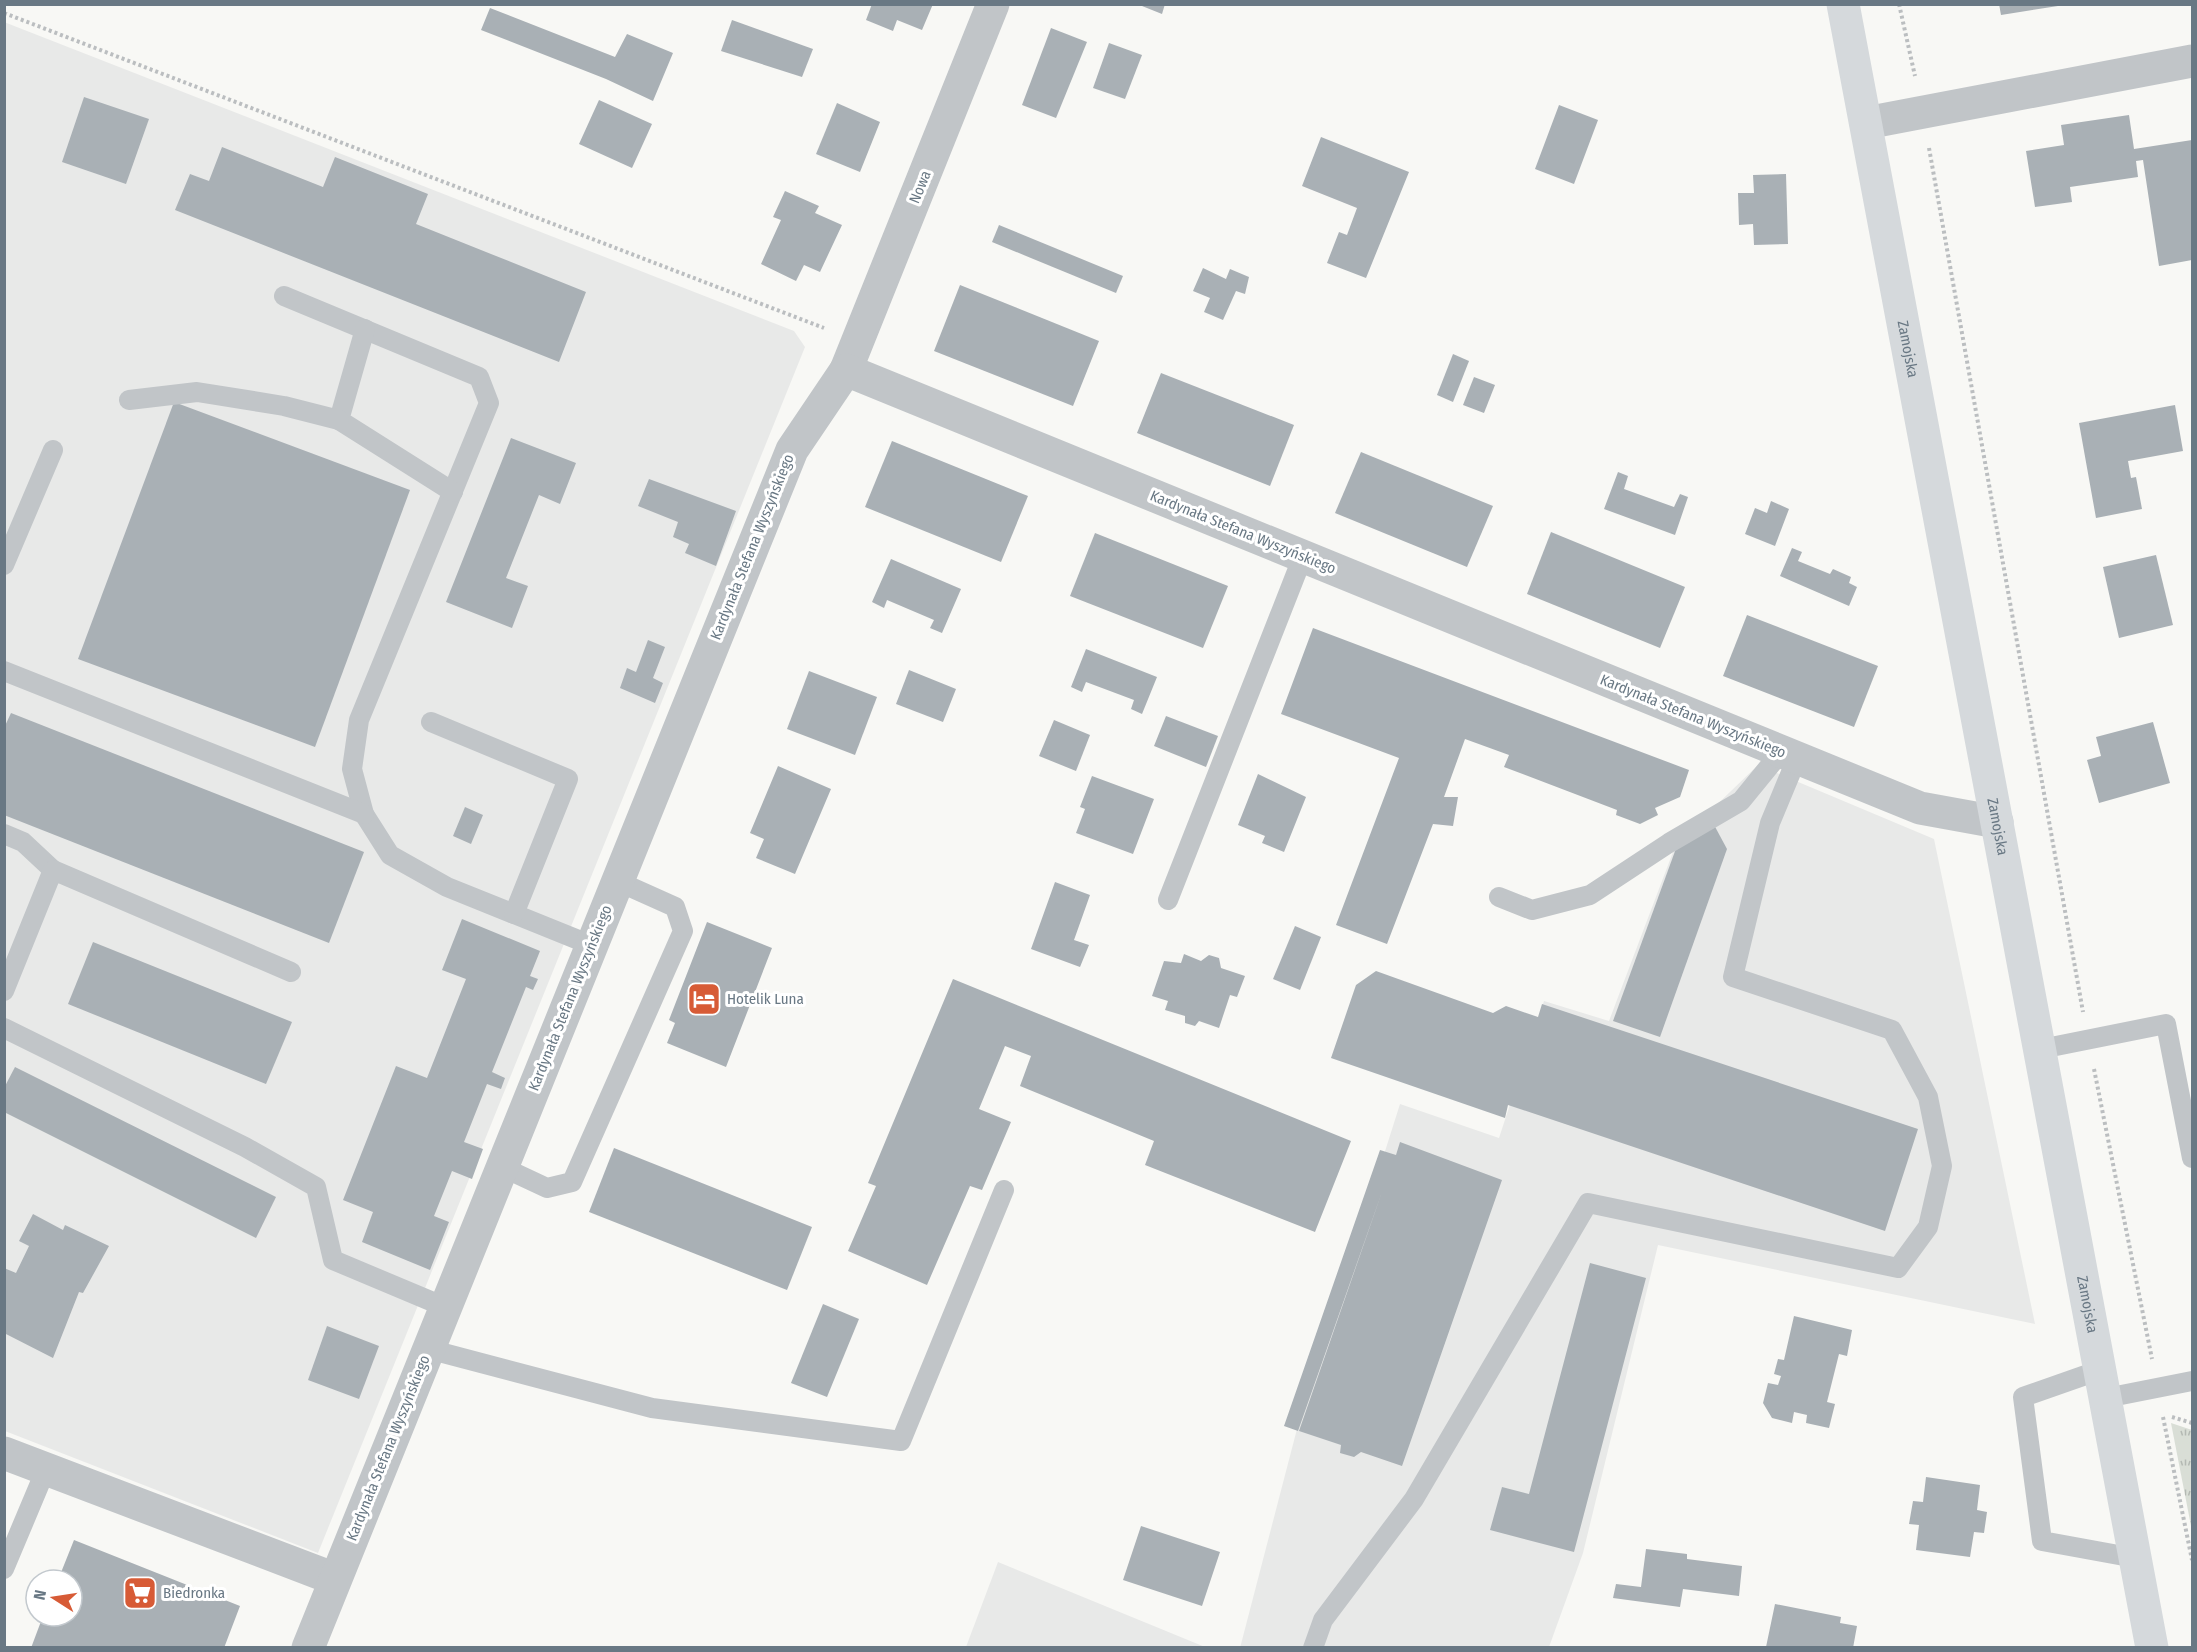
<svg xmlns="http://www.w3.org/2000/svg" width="2197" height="1652" viewBox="0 0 2197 1652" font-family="'Fira Sans Condensed',sans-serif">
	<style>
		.built { fill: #e8e9e8 }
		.grass { fill: url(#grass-tufts) }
		.building { fill: #a9b0b5 }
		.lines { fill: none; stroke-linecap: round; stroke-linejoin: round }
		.path { stroke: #bbbec0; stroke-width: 4; stroke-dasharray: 3 3; stroke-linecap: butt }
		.lane { stroke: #c1c5c8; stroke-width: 20 }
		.street { stroke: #c1c5c8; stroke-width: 33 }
		.secondary { stroke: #d5d9dc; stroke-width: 33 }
		.labels { text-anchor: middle; stroke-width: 6; stroke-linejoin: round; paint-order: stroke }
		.street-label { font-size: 15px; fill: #697884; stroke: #fff }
		.poi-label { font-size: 15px; fill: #697884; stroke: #fff; text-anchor: start }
	</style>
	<defs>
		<pattern id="grass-tufts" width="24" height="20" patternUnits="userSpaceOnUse" patternTransform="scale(1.5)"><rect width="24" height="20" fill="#d9ded6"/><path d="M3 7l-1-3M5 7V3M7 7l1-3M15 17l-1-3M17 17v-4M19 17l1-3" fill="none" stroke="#b4b9b3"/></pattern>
	</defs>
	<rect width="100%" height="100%" fill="#f8f8f5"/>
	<g class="built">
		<path d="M4,22L794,331L805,347L318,1553L5,1431Z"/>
		<path d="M1758,765L1934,839L2035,1324L1658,1245L1583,1553L1549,1647L1240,1648L1297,1429L1400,1104L1499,1138L1544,1001L1609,1021L1676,844Z"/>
		<path d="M998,1562L1205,1647H966Z"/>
	</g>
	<path class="grass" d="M2171,1423L2192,1430V1531Z"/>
	<g class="building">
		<path d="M872,4H933L922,30L897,20L893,31L866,20Z"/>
		<path d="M1137,4H1165L1162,14Z"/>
		<path d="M1999,4H2058V6L2001,15Z"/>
		<path d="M490,8L615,57L627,34L673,53L653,101L606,79L481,30Z"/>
		<path d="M732,20L813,49L802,77L721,51Z"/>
		<path d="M1051,28L1087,42L1056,118L1022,105Z"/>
		<path d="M1109,43L1142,55L1125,99L1093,88Z"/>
		<path d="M84,97L149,119L126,184L62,162Z"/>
		<path d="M599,100L652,124L632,168L579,144Z"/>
		<path d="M837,103L880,122L860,172L816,154Z"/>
		<path d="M1559,105L1598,120L1574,184L1535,169Z"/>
		<path d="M2129,115L2134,149L2192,140V260L2159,266L2143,160L2136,161L2138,177L2070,187L2072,202L2035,207L2026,151L2064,145L2061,125Z"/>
		<path d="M1321,137L1409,172L1366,278L1327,263L1339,232L1347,235L1357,208L1302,186Z"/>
		<path d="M222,147L323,187L335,157L428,194L416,224L586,292L559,362L175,210L190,174L209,181Z"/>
		<path d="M1786,174L1788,244L1754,245L1753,224L1739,225L1738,193H1754L1753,175Z"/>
		<path d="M785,191L819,206L815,213L842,225L820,272L804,265L796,281L761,264L781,220L773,217Z"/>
		<path d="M999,225L1123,276L1116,293L992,242Z"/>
		<path d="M1203,268L1226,279L1230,269L1249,277L1245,294L1236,291L1223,320L1204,312L1210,298L1193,291Z"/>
		<path d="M960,285L1099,341L1073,406L934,351Z"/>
		<path d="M1453,354L1469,361L1453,402L1437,395Z"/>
		<path d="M1161,373L1294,425L1270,486L1137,433Z"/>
		<path d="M1474,377L1495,385L1484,413L1463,405Z"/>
		<path d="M174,402L410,490L315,747L78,659Z"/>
		<path d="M2175,405L2183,451L2128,461L2131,478L2136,477L2142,509L2096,518L2079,423Z"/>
		<path d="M511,438L576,463L560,504L539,495L506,578L528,586L512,628L446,602Z"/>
		<path d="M892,441L1028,496L1001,562L865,507Z"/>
		<path d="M1361,452L1493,506L1467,567L1335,513Z"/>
		<path d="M1618,472L1628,476L1624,489L1674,507L1680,494L1688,497L1675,535L1604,509Z"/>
		<path d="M649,479L736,511L716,566L685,553L689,544L673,537L678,522L638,506Z"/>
		<path d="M1771,501L1789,509L1775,546L1745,534L1755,508L1767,513Z"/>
		<path d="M1551,532L1685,587L1660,648L1527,594Z"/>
		<path d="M1095,533L1228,586L1203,648L1070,596Z"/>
		<path d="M1792,548L1802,552L1798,561L1830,574L1833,569L1851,577L1849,583L1857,587L1849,606L1780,576Z"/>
		<path d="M2156,555L2173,625L2119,638L2103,567Z"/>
		<path d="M891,559L961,589L942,633L930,628L934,620L887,600L884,608L872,602Z"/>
		<path d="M1747,615L1878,666L1854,727L1723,676Z"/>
		<path d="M1313,628L1689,770L1680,797L1655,808L1658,815L1640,824L1616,815L1617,810L1504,767L1509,755L1465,739L1444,797H1458L1453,826L1433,824L1387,944L1336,925L1399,758L1281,714Z"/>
		<path d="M648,640L665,647L653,678L663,683L655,703L620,688L627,668L636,672Z"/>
		<path d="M1086,649L1157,677L1142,714L1131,709L1134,700L1086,682L1082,692L1071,687Z"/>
		<path d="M909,670L956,689L943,722L896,704Z"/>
		<path d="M809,671L877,697L855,755L787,729Z"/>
		<path d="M11,713L364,852L329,943L4,815V728Z"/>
		<path d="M1166,716L1218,736L1206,767L1154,746Z"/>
		<path d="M1054,720L1090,735L1076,771L1039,756Z"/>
		<path d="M2153,722L2170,783L2099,803L2087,760L2101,756L2096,737Z"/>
		<path d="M778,766L831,789L795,874L756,858L764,839L750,833Z"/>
		<path d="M1258,774L1306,797L1284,852L1262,843L1265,836L1238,825Z"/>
		<path d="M1092,776L1154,799L1133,854L1076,833L1085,809L1080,807Z"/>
		<path d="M465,807L483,815L471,844L453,836Z"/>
		<path d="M1713,823L1727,849L1660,1037L1613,1021L1678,843Z"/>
		<path d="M1055,882L1090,895L1074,940L1089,945L1080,967L1031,949Z"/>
		<path d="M462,919L540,951L530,976L538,979L533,990L526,987L492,1072L505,1078L501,1089L487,1084L464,1142L483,1149L472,1179L452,1171L434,1216L449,1222L430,1270L362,1242L373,1212L343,1200L396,1066L427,1078L466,979L442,970Z"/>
		<path d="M707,922L772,948L726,1067L667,1043L675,1023L669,1020Z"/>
		<path d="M1295,926L1321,937L1300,990L1273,979Z"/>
		<path d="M93,942L292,1022L266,1084L68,1004Z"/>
		<path d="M1184,954L1201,961L1209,955L1219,958L1221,968L1245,976L1237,997L1230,995L1219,1028L1199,1021L1195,1026L1185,1023V1016L1165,1010L1168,1001L1152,996L1164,961L1181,963Z"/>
		<path d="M1376,971L1493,1013L1506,1006L1538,1017L1542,1004L1918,1129L1885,1231L1508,1105L1505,1118L1331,1058L1356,985Z"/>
		<path d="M953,979L1351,1141L1315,1232L1145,1165L1154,1141L1020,1086L1031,1056L1005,1046L979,1109L1011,1122L982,1190L970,1186L927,1285L848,1251L876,1186L868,1183Z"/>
		<path d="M15,1067L276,1197L256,1238L4,1112V1088Z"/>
		<path d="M1400,1142L1502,1180L1402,1466L1361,1452L1354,1457L1340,1453L1341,1445L1299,1431L1383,1189L1298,1431L1284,1426L1380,1150L1396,1155Z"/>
		<path d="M614,1148L812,1227L787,1290L589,1212Z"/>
		<path d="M33,1214L63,1230L65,1225L109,1246L83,1293L79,1292L53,1358L4,1333V1268L16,1273L29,1246L19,1241Z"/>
		<path d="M1590,1263L1646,1278L1574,1552L1490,1530L1502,1487L1529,1494Z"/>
		<path d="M823,1304L859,1319L827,1397L791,1383Z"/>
		<path d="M1794,1316L1852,1330L1847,1356L1839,1354L1827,1402L1835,1404L1829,1428L1806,1423L1807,1415L1794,1412L1792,1423L1772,1418L1763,1403L1768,1383L1778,1385L1781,1376L1774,1374L1778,1359L1784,1360Z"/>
		<path d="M327,1326L379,1346L359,1399L308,1380Z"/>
		<path d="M1926,1477L1980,1485L1977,1510L1987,1512L1984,1533L1974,1532L1970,1557L1916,1550L1919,1525L1909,1524L1913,1501L1923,1502Z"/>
		<path d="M1141,1526L1220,1552L1202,1606L1123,1580Z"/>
		<path d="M74,1540L240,1606L224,1648H31L43,1616H72V1580H58Z"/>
		<path d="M1646,1549L1687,1554V1559L1742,1566L1739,1596L1683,1589L1680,1607L1613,1598L1616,1584L1641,1587Z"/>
		<path d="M1775,1604L1841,1617L1840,1623L1857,1626L1853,1648L1766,1647Z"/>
	</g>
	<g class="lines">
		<g class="path">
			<path d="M1899,4L1915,76"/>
			<path d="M4,13L824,328"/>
			<path d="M1929,148L2083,1012"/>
			<path d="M2094,1069L2152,1359"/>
			<path d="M2163,1417L2192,1560"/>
			<path d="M2172,1417L2192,1423"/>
		</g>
		<g class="lane">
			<path d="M284,296L479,377L489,403L359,720L352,769L364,814L390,855L447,887L591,945"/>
			<path d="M365,329L339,420L453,492"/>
			<path d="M129,400L197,392L284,406L339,420"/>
			<path d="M4,565L53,450"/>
			<path d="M4,671L364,814"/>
			<path d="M431,722L568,779L514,914"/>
			<path d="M4,834L23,842L53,870"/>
			<path d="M1499,897L1532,910L1590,895L1669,843L1741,801L1781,752"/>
			<path d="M1168,900L1303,556"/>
			<path d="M4,991L53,870L291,972"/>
			<path d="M4,1028L245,1147L316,1187L333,1260L445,1307"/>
			<path d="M2041,1049L2166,1024L2192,1158"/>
			<path d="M502,1167L547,1188L572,1182L683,931L675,907L617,881"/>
			<path d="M428,1349L652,1408L901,1441L1004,1190"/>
			<path d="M2100,1370L2023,1397L2042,1541L2135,1558"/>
			<path d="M2106,1398L2192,1381"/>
			<path d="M4,1569L46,1469"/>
			<path d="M1313,1648L1323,1620L1414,1499L1588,1203L1898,1268L1928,1227L1942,1166L1928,1097L1892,1030L1733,977L1770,823L1797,758"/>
		</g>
		<g class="street">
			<path d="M1866,123L2192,61"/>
			<path d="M846,370L993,4"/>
			<path d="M4,1453L335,1579"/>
			<path d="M308,1648L792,450L846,370L1920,808L1997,822"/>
		</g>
		<path class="secondary" id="s1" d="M1843,4L2152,1648"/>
	</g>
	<defs>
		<symbol id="hotel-square" viewBox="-11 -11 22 22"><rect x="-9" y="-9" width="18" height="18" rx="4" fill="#d75b36" stroke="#fff"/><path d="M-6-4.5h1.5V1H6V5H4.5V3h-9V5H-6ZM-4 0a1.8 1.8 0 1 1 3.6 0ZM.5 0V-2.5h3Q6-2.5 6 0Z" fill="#fff"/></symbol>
		<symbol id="supermarket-square" viewBox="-11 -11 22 22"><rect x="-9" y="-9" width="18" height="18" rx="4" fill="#d75b36" stroke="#fff"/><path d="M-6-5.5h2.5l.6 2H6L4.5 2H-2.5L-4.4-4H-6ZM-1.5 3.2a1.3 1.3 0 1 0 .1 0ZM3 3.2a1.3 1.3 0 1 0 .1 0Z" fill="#fff"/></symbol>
	</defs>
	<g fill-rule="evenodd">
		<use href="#hotel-square" x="685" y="980" width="38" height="38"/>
		<use href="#supermarket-square" x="121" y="1574" width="38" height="38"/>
	</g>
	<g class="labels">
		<g class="street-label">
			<text transform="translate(920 187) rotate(-68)" y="5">Nowa</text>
			<text dy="5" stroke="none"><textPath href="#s1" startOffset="351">Zamojska</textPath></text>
			<text transform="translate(1243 532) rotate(22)" y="5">Kardynała Stefana Wyszyńskiego</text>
			<text transform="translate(752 547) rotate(-68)" y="5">Kardynała Stefana Wyszyńskiego</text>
			<text transform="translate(1693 716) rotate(22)" y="5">Kardynała Stefana Wyszyńskiego</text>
			<text dy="5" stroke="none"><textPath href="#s1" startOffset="837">Zamojska</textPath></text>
			<text transform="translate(570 998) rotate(-68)" y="5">Kardynała Stefana Wyszyńskiego</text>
			<text dy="5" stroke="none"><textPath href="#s1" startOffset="1323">Zamojska</textPath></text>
			<text transform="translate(388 1448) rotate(-68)" y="5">Kardynała Stefana Wyszyńskiego</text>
		</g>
		<g class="poi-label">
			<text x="727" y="1004">Hotelik Luna</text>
			<text x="163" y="1598">Biedronka</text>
		</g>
	</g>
	<rect width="2197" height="1652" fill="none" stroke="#697884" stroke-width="12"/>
	<g transform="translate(54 1598) rotate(282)"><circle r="28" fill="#ffffff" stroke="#c3c9ce" stroke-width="1.5"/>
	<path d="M0-4.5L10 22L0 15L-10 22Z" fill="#d75b36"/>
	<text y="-9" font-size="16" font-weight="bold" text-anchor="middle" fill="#697884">N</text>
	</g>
</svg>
